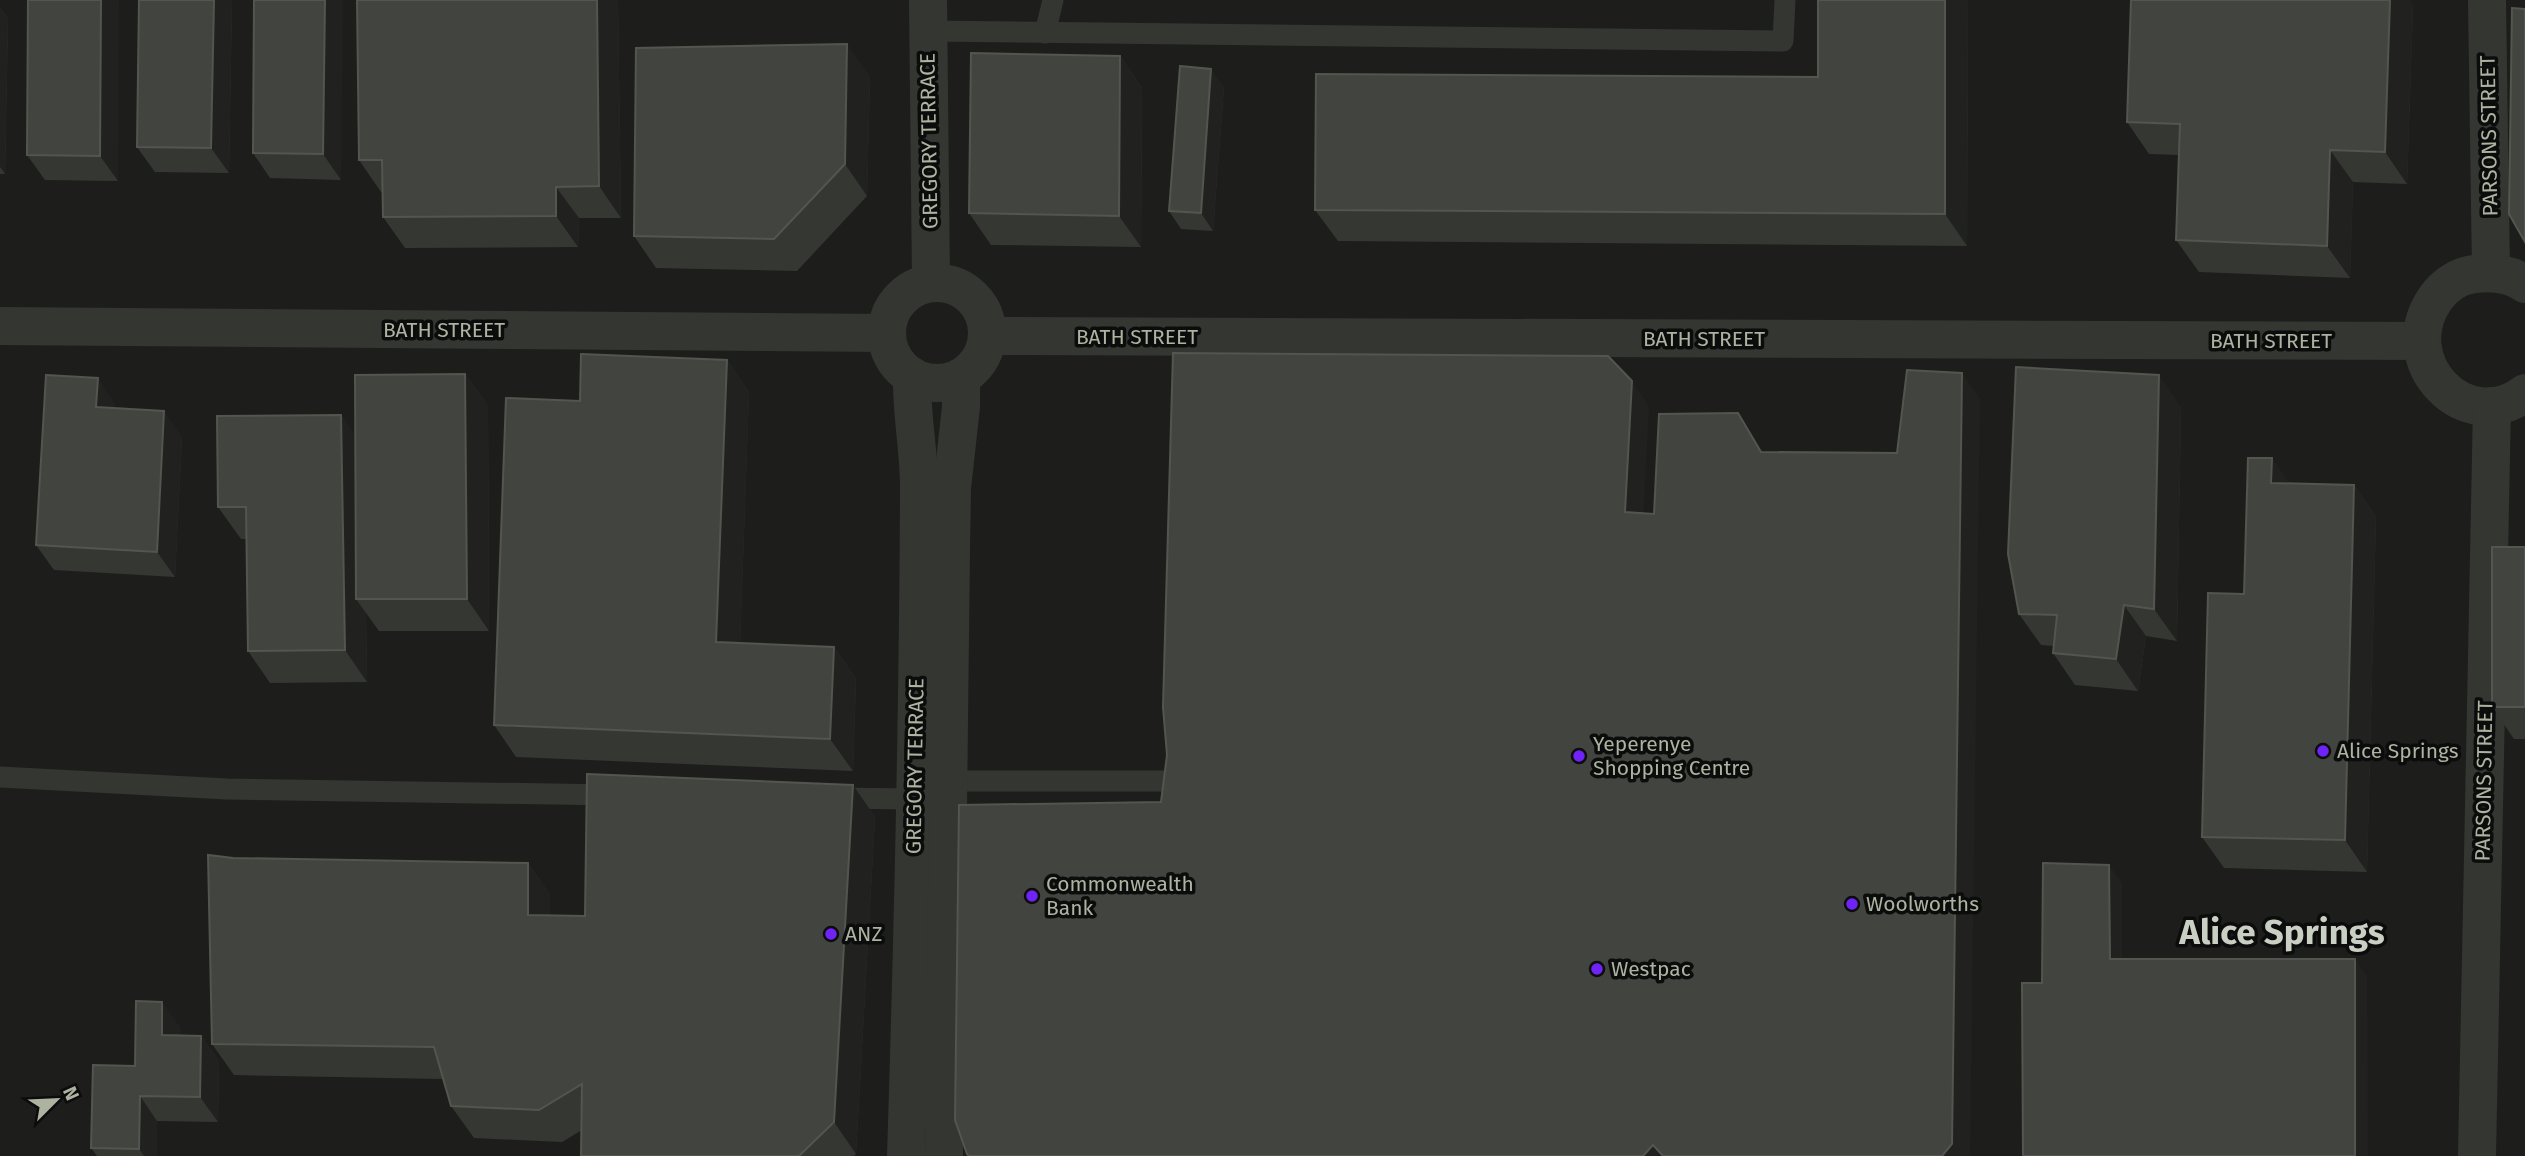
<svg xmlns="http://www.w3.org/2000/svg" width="2525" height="1156" viewBox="0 0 2525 1156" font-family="'Fira Sans',sans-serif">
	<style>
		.built { fill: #1d1e1c }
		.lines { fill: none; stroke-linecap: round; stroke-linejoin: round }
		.lane { stroke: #333631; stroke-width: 21 }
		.street { stroke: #333631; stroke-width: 38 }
		.wall { fill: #353733 }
		.shaded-wall { fill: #212220 }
		.building { fill: #42453f; stroke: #52564e; stroke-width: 2 }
		.poi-dot { fill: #7023f6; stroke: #0b0c0b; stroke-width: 2.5 }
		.labels { text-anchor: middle; stroke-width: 7; stroke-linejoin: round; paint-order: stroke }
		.street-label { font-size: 21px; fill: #acb3a1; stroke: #0b0c0b }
		.poi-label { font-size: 21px; fill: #acb3a1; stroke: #0b0c0b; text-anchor: start }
		.town-label { font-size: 35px; font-weight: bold; fill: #c9cfc2; stroke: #0b0c0b }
	</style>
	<rect width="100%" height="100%" fill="#101110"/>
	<rect class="built" x="0" y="0" width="2525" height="1156"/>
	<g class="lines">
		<g class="lane">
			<path d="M927,31L1783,41L1785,0"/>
			<path d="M1045,33L1053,0"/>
			<path d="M0,777L227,789L615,795"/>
			<path d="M950,781H1193"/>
			<path d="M833,798L915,799"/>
		</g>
		<g class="street">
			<path d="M928,0L931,282"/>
			<path d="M2487,0L2491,272"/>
			<circle cx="937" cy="333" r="50"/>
			<path d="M2525,284C2510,273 2492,272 2474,274C2458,276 2444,286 2435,299C2392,362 2466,438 2525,393"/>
			<path d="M0,326L887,333"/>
			<path d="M988,336L2421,341"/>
			<path d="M906,1156C913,935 918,714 919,493C920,454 911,415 912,376"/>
			<path d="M944,1156L951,548L952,488L961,407V377"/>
			<path d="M2477,1156L2492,406"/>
		</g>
	</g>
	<g class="wall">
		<path d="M28,0L118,181L45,180L27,155Z"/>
		<path d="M139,0H232L229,173L155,172L137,147Z"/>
		<path d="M254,0L341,180L270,178L253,153Z"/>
		<path d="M357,0H618L621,218H579L578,247L405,248L383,217V192H381L359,160Z"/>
		<path d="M1818,0H1968L1967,246L1338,241L1315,210L1818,77Z"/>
		<path d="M2413,5L2407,184L2353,182L2350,278L2199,272L2176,240L2179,155L2149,154L2127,122Z"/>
		<path d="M0,8L8,19L5,174H0Z"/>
		<path d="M1120,56L1142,88L1141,247L991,245L969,213Z"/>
		<path d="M870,76L867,196L797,271L656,268L634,236Z"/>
		<path d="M1224,87L1213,231L1181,229L1169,211Z"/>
		<path d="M727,360L749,392L740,643L834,647L856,679L853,771L516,757L494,725L580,401Z"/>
		<path d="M465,374L488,406L489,631H379L366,613L367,682L270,683L248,651L246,539H241L218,507L341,415L355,436Z"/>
		<path d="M115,404V408L182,437L175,577L54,570L36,545Z"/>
		<path d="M2181,407L2177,641L2146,636L2138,691L2075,685L2053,653L2054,646L2041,645L2019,614Z"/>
		<path d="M2290,484L2354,485L2376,517L2367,872L2224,868L2202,837Z"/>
		<path d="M2525,547V739H2514L2492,707Z"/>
		<path d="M853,785L875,817L856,1154L854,1156H581L582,1130L562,1142L474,1138L451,1106L443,1079L234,1075L212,1044L233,858L528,863L550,895V915L585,916Z"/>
		<path d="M180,1027V1035L201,1036L219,1061L218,1122L157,1121V1156H97L91,1148L135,1066Z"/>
	</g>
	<g class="shaded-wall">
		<path d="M101,0H119L118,181L100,156Z"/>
		<path d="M214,0H232L229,173L211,148Z"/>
		<path d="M325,0H343L341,180L323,154Z"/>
		<path d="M597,0H618L621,218L599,186Z"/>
		<path d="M1945,0H1968L1967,246L1945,214Z"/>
		<path d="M2390,0H2410L2413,5L2407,184L2385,152Z"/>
		<path d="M0,8L8,19L5,174L0,167Z"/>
		<path d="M847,44L870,76L867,196L845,164Z"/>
		<path d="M1120,56L1142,88L1141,247L1119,216Z"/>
		<path d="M1211,69L1224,87L1213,231L1201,213Z"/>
		<path d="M2330,150L2353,182L2350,278L2327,246Z"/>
		<path d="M556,187L579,218L578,247L556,216Z"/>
		<path d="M727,360L749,392L739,674L716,642Z"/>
		<path d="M1962,373L1980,399L1970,1156H1942Z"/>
		<path d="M465,374L488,406L489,631L467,599Z"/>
		<path d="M2159,375L2181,407L2177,641L2154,609Z"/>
		<path d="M98,378L115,404L114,432L96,407Z"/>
		<path d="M1632,381L1649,406L1642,538L1625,512Z"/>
		<path d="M164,411L182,437L175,577L157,552Z"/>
		<path d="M1738,413L1755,438L1779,477L1761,452Z"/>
		<path d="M341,415L363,447L356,599L366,613L367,682L345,650Z"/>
		<path d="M2272,458L2294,490L2271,483Z"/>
		<path d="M2354,485L2376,517L2367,872L2345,840Z"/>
		<path d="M2124,605L2146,636L2138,691L2116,659Z"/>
		<path d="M834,647L856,679L853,771L830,739Z"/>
		<path d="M853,785L875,817L856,1154L834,1122Z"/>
		<path d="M528,863L550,895V947L528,915Z"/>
		<path d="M2109,865L2122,883V977L2110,959Z"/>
		<path d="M2355,959L2367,977L2368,1156H2355Z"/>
		<path d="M162,1002L180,1027L179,1060L162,1035Z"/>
		<path d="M201,1036L219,1061L218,1122L200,1097Z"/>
		<path d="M140,1096L157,1121V1156H144L139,1149Z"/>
		<path d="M1653,1145L1660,1156H1643Z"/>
	</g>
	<g class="building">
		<path d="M28,0H101L100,156L27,155Z"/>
		<path d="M139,0H214L211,148L137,147Z"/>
		<path d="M254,0H325L323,154L253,153Z"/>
		<path d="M357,0H597L599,186L556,187V216L383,217L382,160H359Z"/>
		<path d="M1818,0H1945V214L1315,210L1316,74L1818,77Z"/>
		<path d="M2131,0H2390L2385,152L2330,150L2327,246L2176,240L2180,124L2127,122Z"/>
		<path d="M2512,8L2525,9V242L2509,214Z"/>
		<path d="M847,44L845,164L774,239L634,236L636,48Z"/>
		<path d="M971,53L1120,56L1119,216L969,213Z"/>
		<path d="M1180,66L1211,69L1201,213L1169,211Z"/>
		<path d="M1173,353L1608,356L1632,381L1625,512L1654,514L1659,414L1738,413L1761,452L1897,453L1907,370L1962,373L1952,1144L1942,1156H1663L1653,1145L1643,1156H969L967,1154L955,1120L959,805L1161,802L1167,755L1163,707Z"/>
		<path d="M581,354L727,360L716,642L834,647L830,739L494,725L506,398L580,401Z"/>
		<path d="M2016,367L2159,375L2154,609L2124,605L2116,659L2053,653L2057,615L2019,614L2008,554Z"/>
		<path d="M465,374L467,599H356L355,375Z"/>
		<path d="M46,375L98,378L96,407L164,411L157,552L36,545Z"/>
		<path d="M341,415L345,650L248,651L246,507H218L217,416Z"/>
		<path d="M2248,458H2272L2271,483L2354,485L2345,840L2202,837L2208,593L2244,594Z"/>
		<rect x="2492" y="547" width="33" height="160"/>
		<path d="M587,774L853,785L834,1122L799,1156H581L582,1084L539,1110L451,1106L434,1047L212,1044L208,855L233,858L528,863V915L585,916Z"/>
		<path d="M2043,863L2109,865L2110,959H2355V1156H2023L2022,983H2042Z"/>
		<path d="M136,1001L162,1002V1035L201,1036L200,1097L140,1096L139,1149L91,1148L93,1065L135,1066Z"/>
	</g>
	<g class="poi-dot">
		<circle cx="2323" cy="751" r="7"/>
		<circle cx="1579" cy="756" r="7"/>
		<circle cx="1032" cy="896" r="7"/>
		<circle cx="1852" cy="904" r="7"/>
		<circle cx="831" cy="934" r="7"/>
		<circle cx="1597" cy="969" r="7"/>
	</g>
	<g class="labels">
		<g class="street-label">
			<text transform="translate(2489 136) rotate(-91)" y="7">PARSONS STREET</text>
			<text transform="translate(929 141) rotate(-91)" y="7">GREGORY TERRACE</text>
			<text x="444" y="337">BATH STREET</text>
			<text x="1137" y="344">BATH STREET</text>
			<text x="1704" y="346">BATH STREET</text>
			<text x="2271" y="348">BATH STREET</text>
			<text transform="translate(915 766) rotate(-89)" y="7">GREGORY TERRACE</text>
			<text transform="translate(2484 781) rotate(-89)" y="7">PARSONS STREET</text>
		</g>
		<g class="poi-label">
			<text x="1593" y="751">Yeperenye<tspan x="1593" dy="24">Shopping Centre</tspan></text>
			<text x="2337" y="758">Alice Springs</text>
			<text x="1046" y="891">Commonwealth<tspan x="1046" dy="24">Bank</tspan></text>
			<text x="1866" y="911">Woolworths</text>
			<text x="845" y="941">ANZ</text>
			<text x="1611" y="976">Westpac</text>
		</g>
		<g class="town-label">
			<text x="2282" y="944">Alice Springs</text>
		</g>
	</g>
	<g transform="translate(56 1100) rotate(66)" stroke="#0b0c0b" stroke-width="5" paint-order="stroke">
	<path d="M0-5L12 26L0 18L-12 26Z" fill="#acb3a1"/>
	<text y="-10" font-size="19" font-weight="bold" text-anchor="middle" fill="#acb3a1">N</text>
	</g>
</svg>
